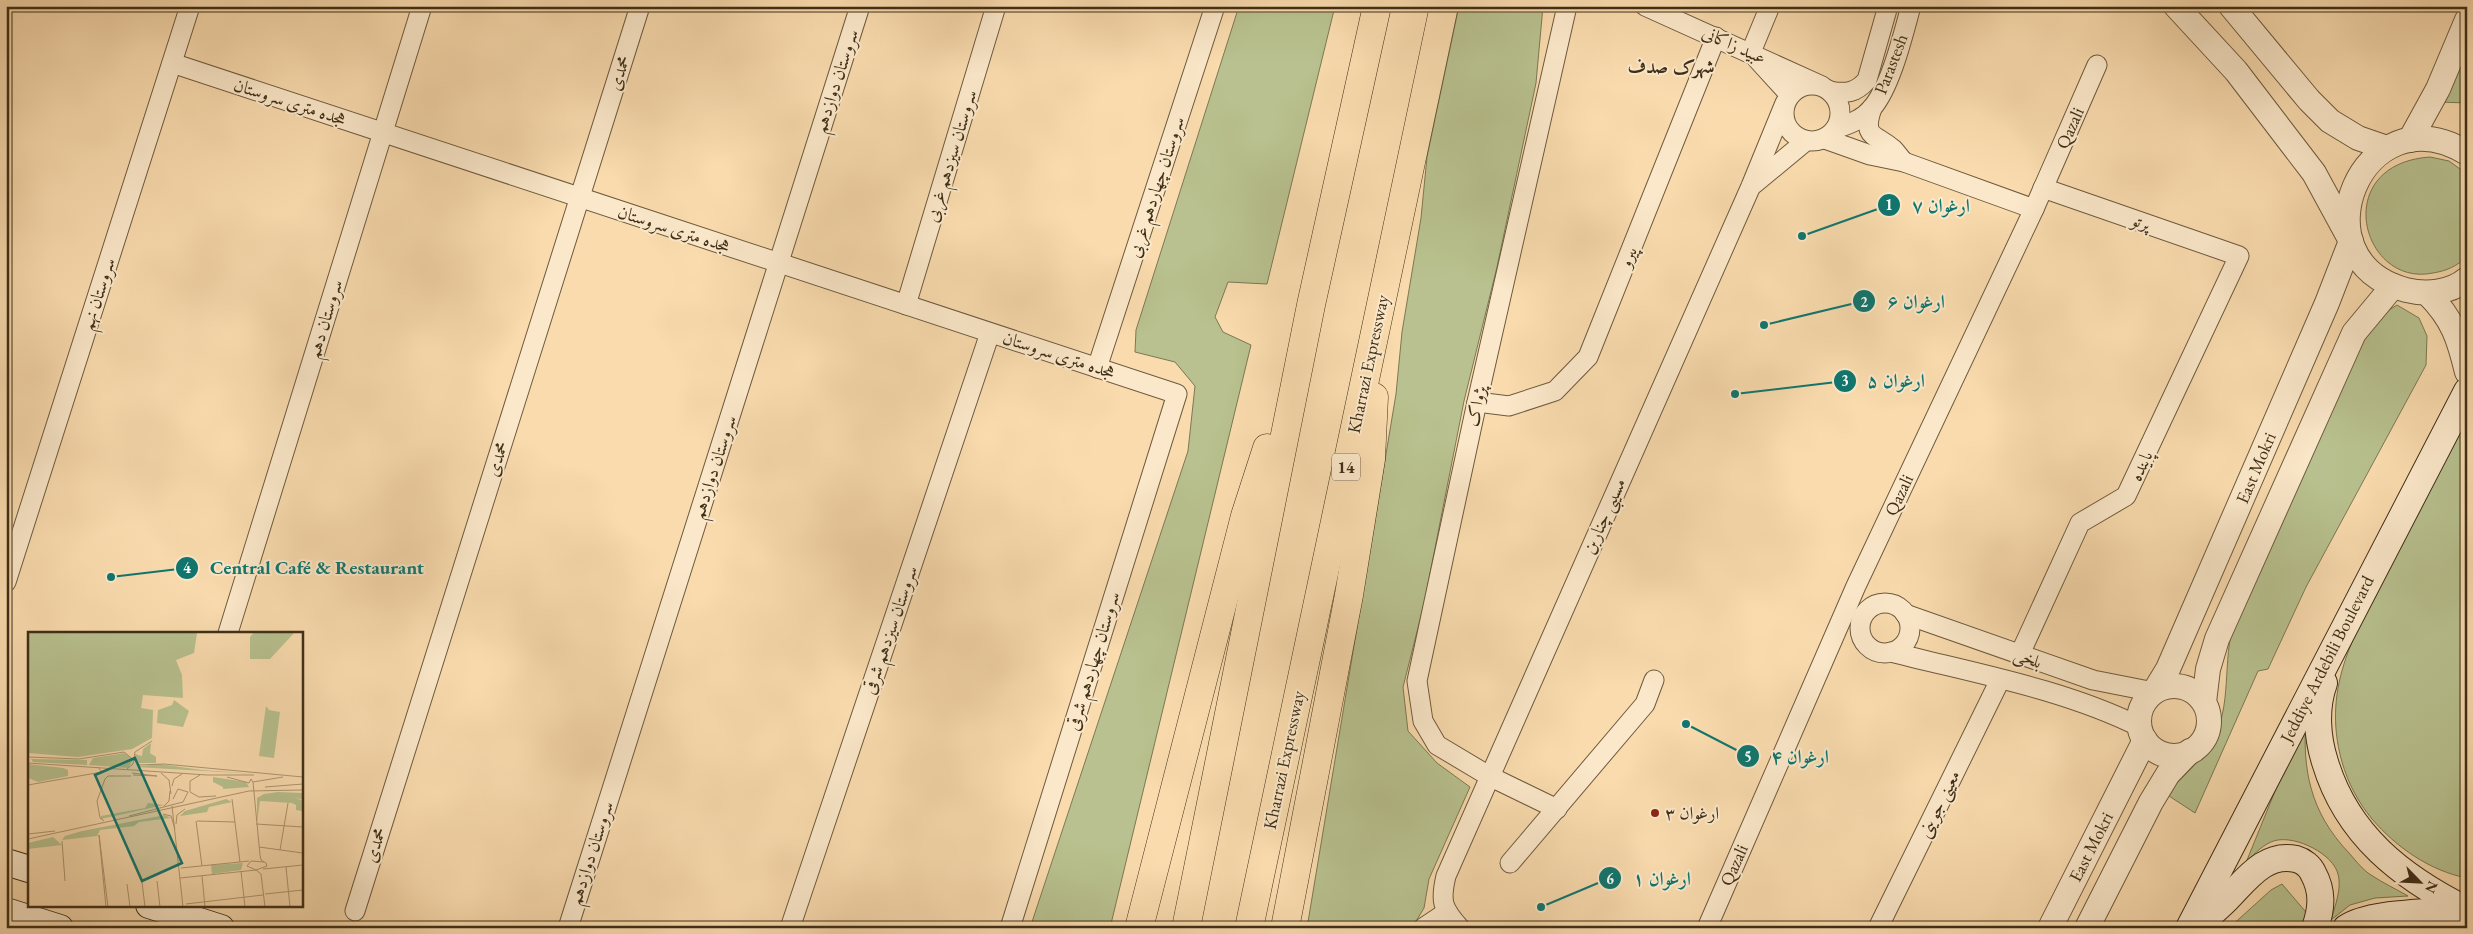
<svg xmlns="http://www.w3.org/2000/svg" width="2473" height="934" viewBox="0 0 2473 934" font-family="'EB Garamond',Amiri,serif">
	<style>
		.green { fill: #b8c18f; stroke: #7c7853 }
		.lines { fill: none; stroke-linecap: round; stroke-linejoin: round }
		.minor-casing { stroke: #6e5a3d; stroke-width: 21 }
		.tertiary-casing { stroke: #6e5a3d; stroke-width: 26 }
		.secondary-casing { stroke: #3f2f17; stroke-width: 28 }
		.trunk-casing { stroke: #3f2f17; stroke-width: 29 }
		.minor { stroke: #fbe8ca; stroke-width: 19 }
		.tertiary { stroke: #fbe8ca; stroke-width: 24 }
		.secondary { stroke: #fbe8ca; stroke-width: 26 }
		.trunk { stroke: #f9dbae; stroke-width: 28 }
		.poi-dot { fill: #8f2418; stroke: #fbe8ca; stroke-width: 2 }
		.labels { text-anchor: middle; stroke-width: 4; stroke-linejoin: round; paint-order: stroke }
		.shield { fill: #fbe8ca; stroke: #77664d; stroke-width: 1 }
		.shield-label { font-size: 16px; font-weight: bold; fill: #3f2f17 }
		.street-label { font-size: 18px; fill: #3f2f17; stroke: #fbe8ca }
		.poi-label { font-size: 18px; fill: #3f2f17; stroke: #fbe8ca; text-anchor: start }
		.neighbourhood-label { font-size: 19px; font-weight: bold; fill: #3f2f17; stroke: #fbe8ca }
		.inset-road { fill: none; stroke: #af9672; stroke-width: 1 }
		.view { fill: #0f766e; fill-opacity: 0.15; stroke: #0f766e; stroke-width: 2.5 }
		.inset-edge { fill: none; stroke: #3f2f17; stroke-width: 2.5 }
		.leader { fill: none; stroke: #0f766e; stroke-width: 2 }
		.callout-dot { fill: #0f766e; stroke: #fbe8ca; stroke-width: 2 }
		.mark-label { font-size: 15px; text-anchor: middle; font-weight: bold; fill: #fff }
		.callout-label { font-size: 19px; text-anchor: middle; font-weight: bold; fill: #0f766e; stroke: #fbe8ca; stroke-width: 4; stroke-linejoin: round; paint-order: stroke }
	</style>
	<rect width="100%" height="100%" fill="#f9dbae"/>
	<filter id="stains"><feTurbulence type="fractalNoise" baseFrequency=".004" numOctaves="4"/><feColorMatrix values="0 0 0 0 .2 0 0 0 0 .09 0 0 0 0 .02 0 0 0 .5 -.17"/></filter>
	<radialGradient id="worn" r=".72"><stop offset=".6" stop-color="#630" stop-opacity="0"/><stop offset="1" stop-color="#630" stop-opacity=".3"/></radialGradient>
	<g class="green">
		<path d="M1239,6H1335L1267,284L1228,282L1215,317L1223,332L1251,345L1110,928H1030L1188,451L1195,386L1175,362L1135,352L1136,330Z"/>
		<path d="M1459,6H1543L1536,83L1497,267L1464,401L1424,604L1403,687L1408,731L1437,763L1470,787L1429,879L1424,908L1412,928H1307L1396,394L1402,332L1421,218L1427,157Z"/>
		<path d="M2467,46V103L2439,102Z"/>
		<path d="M2430,157L2449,161L2467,174V256C2458,266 2446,271 2433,273C2361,288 2329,164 2430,157Z"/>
		<path d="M2397,305L2419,318L2427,336L2426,365L2306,587L2268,669L2258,671L2195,813L2166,794C2183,776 2204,759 2215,736C2233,699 2221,652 2237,614C2276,519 2322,427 2364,334L2381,315Z"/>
		<path d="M2467,421V878C2430,871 2396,847 2372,819C2358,802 2348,783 2342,762C2320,684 2358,629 2392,562C2416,515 2442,468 2467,421Z"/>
		<path d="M2306,715C2302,770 2310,812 2349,853C2356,861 2363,870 2371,875C2383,883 2396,889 2408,896L2375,898L2350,905L2331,920C2335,906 2343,886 2337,871C2329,851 2290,833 2271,842C2260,847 2252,856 2245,865Z"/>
		<path d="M2282,884L2311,918L2306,928H2229L2271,890Z"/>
	</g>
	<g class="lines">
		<defs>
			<g id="minor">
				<path d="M1645,6L1822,86"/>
				<path d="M1751,52L1770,6"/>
				<path d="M1757,59L1790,95"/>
				<path d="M172,63L1177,394L1010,928"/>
				<circle cx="1812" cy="113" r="28"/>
				<path d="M1830,91C1846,94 1856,93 1867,80L1888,6"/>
				<path d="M1872,108C1862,138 1874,133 1893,149C1897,153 1900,158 1904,162"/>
				<path d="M1835,129C1849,124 1862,120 1872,108C1891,86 1903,35 1911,6"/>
				<path d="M1825,139L1870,155L1904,162L2034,209"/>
				<path d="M1754,184L1806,141"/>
				<path d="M906,305L996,6"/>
				<path d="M1097,368L1215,6"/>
				<path d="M1477,402L1509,406L1555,391L1588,357L1716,37"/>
				<path d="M6,582L190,6"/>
				<circle cx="1885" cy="628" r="25"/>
				<path d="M1905,614L2093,680L2154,692"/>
				<path d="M228,633L422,6"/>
				<path d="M1891,652C1973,673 2064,689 2140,727"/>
				<path d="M2020,654L2080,523L2126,496L2239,256L2043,188"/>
				<path d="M1557,809L1489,776L1437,745L1423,721L1417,681L1477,402L1567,6"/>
				<path d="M1510,863L1645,704L1654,680"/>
				<path d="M355,911L640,6"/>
				<path d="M568,928L860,6"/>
				<path d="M790,928L990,333"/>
				<path d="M1423,928L1447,912"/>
				<path d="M1460,928C1442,908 1440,901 1446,876L1751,186L1785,103"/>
				<path d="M1707,928L1856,586L2034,209L2097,65"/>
				<path d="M1878,928L2000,680"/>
			</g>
			<g id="tertiary">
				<path d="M2231,6L2309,100L2330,121L2358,138L2387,148"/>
				<path d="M2410,140L2438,89L2467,20"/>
				<path d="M2467,153C2363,89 2292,260 2406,290C2426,295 2450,293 2467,279"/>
				<path d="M2428,294C2453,319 2459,339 2467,372"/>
				<circle cx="2174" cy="721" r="35"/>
				<path d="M2154,692L2168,669L2327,303L2351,241L2314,173L2236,71L2176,6"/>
				<path d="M2204,702L2208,669L2217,639L2354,333L2393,286"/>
				<path d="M2050,928L2145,740"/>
				<path d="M2087,928L2151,802L2168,774L2190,751"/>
			</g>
			<g id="secondary">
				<path d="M2324,683C2315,708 2317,737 2325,762C2347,835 2401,877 2467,910"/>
				<path d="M6,862L29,869"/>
				<path d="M149,905L221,928"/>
				<path d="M6,911L60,928"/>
				<path d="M2196,927C2206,918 2217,909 2227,899C2246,880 2265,852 2296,859C2303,861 2310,866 2313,873C2323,891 2322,908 2315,928"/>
				<path d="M2189,928L2467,391"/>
				<path d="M2346,928C2370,911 2435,913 2467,909"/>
			</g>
			<g id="trunk">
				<path d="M1139,928L1245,516L1267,448"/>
				<path d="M1186,928L1311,305L1377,6"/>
				<path d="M1249,928L1444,6"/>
				<path d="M1285,928L1349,595L1371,459L1374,397"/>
			</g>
		</defs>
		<use href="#minor" class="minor-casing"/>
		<use href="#tertiary" class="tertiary-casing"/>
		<use href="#secondary" class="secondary-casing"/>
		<use href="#trunk" class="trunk-casing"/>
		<use href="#minor" class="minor"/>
		<use href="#tertiary" class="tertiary"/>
		<use href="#secondary" class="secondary"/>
		<use href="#trunk" class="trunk"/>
	</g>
	<circle class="poi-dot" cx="1655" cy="813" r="5"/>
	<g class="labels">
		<rect class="shield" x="1332" y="453.5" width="28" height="27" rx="4"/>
		<g class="shield-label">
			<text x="1346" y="473">14</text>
		</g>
		<g class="street-label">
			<text transform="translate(1734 45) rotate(24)" y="6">عبید زاکانی</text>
			<text transform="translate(1891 64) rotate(-69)" y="6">Parastesh</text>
			<text transform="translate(619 73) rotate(-72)" y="6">محمدی</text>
			<text transform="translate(836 81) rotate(-72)" y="6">سروستان دوازدهم</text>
			<text transform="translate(290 102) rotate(18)" y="6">هجده متری سروستان</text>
			<text transform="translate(2070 128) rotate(-66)" y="6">Qazali</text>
			<text transform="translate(951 156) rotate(-73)" y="6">سروستان سیزدهم غربی</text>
			<text transform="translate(1156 187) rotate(-72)" y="6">سروستان چهاردهم غربی</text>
			<text transform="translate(2141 222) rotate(19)" y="6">پرتو</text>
			<text transform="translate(674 229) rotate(18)" y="6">هجده متری سروستان</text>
			<text transform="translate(1628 257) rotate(-68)" y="6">پیرو</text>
			<text transform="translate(98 294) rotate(-72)" y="6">سروستان نهم</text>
			<text transform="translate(325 319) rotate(-73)" y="6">سروستان دهم</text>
			<text transform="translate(1059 355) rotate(18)" y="6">هجده متری سروستان</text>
			<text transform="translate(1368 364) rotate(-78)" y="6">Kharrazi Expressway</text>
			<text transform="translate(1476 406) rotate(-78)" y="6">پژواک</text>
			<text transform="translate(497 459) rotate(-72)" y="6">محمدی</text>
			<text transform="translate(2141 466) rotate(-65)" y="6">پاینده</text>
			<text transform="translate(714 467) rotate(-72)" y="6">سروستان دوازدهم</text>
			<text transform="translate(2256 468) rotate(-67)" y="6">East Mokri</text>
			<text transform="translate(1899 495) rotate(-65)" y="6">Qazali</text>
			<text transform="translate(1604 516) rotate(-66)" y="6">مسیبی چناربن</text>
			<text transform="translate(890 630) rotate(-71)" y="6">سروستان سیزدهم شرقی</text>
			<text transform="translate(2028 658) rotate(20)" y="6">بلخی</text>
			<text transform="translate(2327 659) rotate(-63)" y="6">Jeddiye Ardebili Boulevard</text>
			<text transform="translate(1093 661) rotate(-73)" y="6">سروستان چهاردهم شرقی</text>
			<text transform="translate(1284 760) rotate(-78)" y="6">Kharrazi Expressway</text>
			<text transform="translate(1939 804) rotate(-64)" y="6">معینی جوینی</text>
			<text transform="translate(375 845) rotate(-72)" y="6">محمدی</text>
			<text transform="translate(2091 847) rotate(-63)" y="6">East Mokri</text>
			<text transform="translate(591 853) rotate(-72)" y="6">سروستان دوازدهم</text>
			<text transform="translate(1734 865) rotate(-66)" y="6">Qazali</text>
		</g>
		<g class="poi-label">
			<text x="1665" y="819">ارغوان ۳</text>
		</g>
		<g class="neighbourhood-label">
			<text x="1671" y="73">شهرک صدف</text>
		</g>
	</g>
	<g transform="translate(28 632)">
		<rect width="275" height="275" fill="#f9dbae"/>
		<path d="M0,0H158L169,1L166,21L148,28L154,43L155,66L115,63L113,76L125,78L124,106L104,117L50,125L0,121ZM226,0H267L242,27H222V5ZM146,68L161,79L155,95L129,91L130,78L144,73ZM238,74L241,78L252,80L246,126L231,124ZM123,111L122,121L128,125V131H111L106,122L114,124L115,117ZM97,121L105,128L100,136L61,133L65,126ZM3,127L59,128V133L5,130ZM0,132L35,136L40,138V144L10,150L0,146ZM131,132L174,138L229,142L108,135ZM185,145L218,150L221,155L195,157V155L185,150ZM250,160L275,161V168L266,165L275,169V179L268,178V173L264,171L232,169L229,191V166L236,162ZM198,167L204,170L181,175L179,180L152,184L157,179ZM120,171L136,173L73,187V184L117,176ZM137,183L143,186L111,190L106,194L72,198L69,204L34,208L37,204L54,199ZM25,205L34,213L0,217V211ZM215,231L213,238L184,242L183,233Z" fill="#b8c18f"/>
		<path class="inset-road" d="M0,125L51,127L96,120L112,133L136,132L275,145M0,131L179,143H226M99,137L105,132L107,120L124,109M104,141L129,144L105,143M133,141L141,148L143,162M172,143L162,149V160L171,165L188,164M199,145L221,151M225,150L232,223L233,228L238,231L239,234L228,238L219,234L223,229L236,230M221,151L223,147L225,150L255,145M0,153L74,140L70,135M144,154L146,147L154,142M237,155L275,152M204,167L212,230M136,174L141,169L142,159M144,174L155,275M135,182L143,184L147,197M101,184L155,170L160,160L150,157L145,167M76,189L72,186L69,169L77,147L80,144H103M168,189L174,234M169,189L207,190M148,192L149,183L157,177M228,192L275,195M0,202L27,199M0,207L221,159L275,158M34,209L37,249M231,215L275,221M252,218L260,171M258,235L262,275M153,236L221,229M235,237L275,233M213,239L217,275M174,244L177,275M152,246L228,238L233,242L237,275M129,249L132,275M114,250L117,275M99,252L102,275M237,262L275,258M158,272L235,263M78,275L71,203L80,275"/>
		<path class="view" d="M107,126L154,231L114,249L67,143Z"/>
		<rect width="275" height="275" class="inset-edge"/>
	</g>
	<path class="leader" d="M1802 236L1889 205M1764 325L1864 301M1735 394L1845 381M111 577L187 568M1686 724L1748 756M1541 907L1610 878"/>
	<g class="callout-dot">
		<circle cx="1802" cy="236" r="5"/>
		<circle cx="1764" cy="325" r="5"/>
		<circle cx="1735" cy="394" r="5"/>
		<circle cx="111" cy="577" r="5"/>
		<circle cx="1686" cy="724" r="5"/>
		<circle cx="1541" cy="907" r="5"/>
		<circle cx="1889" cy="205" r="12"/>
		<circle cx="1864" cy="301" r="12"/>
		<circle cx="1845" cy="381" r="12"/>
		<circle cx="187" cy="568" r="12"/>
		<circle cx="1748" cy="756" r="12"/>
		<circle cx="1610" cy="878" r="12"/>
	</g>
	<g class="mark-label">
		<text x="1889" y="210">1</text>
		<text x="1864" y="307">2</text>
		<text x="1845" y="386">3</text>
		<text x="187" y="573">4</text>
		<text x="1748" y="762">5</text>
		<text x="1610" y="884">6</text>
	</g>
	<g class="callout-label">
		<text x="1941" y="212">ارغوان ۷</text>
		<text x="1916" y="308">ارغوان ۶</text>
		<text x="1896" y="387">ارغوان ۵</text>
		<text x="317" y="574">Central Café &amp; Restaurant</text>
		<text x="1800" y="763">ارغوان ۴</text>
		<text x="1662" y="885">ارغوان ۱</text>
	</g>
	<rect width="2473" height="934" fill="none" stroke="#f9dbae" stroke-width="25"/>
	<rect x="8" y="8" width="2458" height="919" fill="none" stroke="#3f2f17" stroke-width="2.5"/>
	<rect x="12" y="12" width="2448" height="909" fill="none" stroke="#3f2f17"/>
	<g transform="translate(2420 882) rotate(114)" stroke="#fbe8ca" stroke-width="4" paint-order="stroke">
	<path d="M0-4L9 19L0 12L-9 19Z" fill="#3f2f17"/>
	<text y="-8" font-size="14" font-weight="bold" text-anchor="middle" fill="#3f2f17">N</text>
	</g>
	<rect width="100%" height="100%" filter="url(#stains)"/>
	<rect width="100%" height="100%" fill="url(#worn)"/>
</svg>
